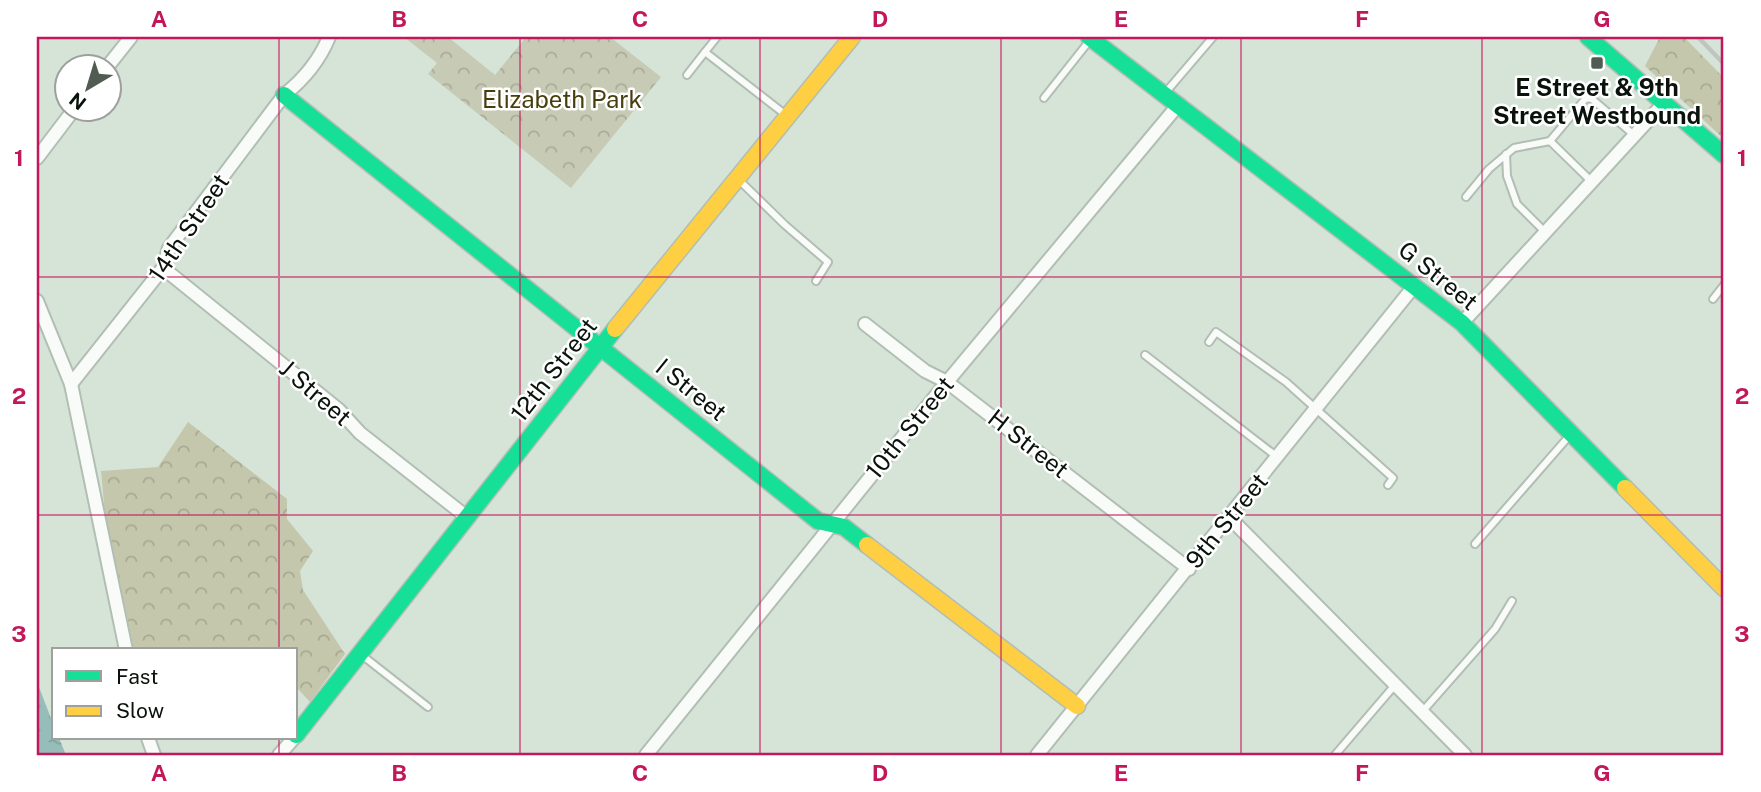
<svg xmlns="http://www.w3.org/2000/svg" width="1761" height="792" viewBox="0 0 1761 792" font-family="'Public Sans',sans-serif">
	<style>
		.forest { fill: url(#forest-crowns) }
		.park { fill: url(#park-crowns) }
		.water { fill: url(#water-ripples) }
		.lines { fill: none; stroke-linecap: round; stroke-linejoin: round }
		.lane-casing { stroke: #b2beb4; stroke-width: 10 }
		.street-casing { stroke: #b2beb4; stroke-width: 16 }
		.fast-casing { stroke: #b2beb4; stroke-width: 19 }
		.slow-casing { stroke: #b2beb4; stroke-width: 19 }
		.lane { stroke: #f9fbf9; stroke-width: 6 }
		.street { stroke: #f9fbf9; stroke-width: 12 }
		.fast { stroke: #16e098; stroke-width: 16 }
		.slow { stroke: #ffcf43; stroke-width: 16 }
		.rail { stroke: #c1c5c2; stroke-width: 4.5 }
		.grid { fill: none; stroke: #c2185b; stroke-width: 2; stroke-opacity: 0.55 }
		.poi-dot { fill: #505c52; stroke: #fff; stroke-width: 2.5 }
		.labels { text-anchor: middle; stroke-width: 5; stroke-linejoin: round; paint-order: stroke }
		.poi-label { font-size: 24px; font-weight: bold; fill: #09120b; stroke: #fff }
		.park-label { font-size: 24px; fill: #473e0d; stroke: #fff }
		.street-label { font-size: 24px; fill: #09120b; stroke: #fff }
		.neatline { fill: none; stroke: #c2185b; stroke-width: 2.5 }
		.grid-label { font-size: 23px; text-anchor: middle; font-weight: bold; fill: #c2185b }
	</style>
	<defs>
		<pattern id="forest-crowns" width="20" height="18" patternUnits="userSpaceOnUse" patternTransform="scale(1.75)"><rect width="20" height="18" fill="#c4c7ac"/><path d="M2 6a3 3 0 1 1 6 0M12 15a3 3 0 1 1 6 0" fill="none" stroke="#a7aa93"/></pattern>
		<pattern id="park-crowns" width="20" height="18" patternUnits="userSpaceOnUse" patternTransform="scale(1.75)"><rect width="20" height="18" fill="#c7cab4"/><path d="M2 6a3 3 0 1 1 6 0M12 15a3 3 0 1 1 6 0" fill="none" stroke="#aaac99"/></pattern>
		<pattern id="water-ripples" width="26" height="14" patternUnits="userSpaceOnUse" patternTransform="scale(1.75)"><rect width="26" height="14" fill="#96bdba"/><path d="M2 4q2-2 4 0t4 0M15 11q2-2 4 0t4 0" fill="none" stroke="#80a19f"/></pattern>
	</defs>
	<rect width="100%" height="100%" fill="#d5e4d7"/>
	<g class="forest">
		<path d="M1660,37H1684L1724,78V139L1645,66Z"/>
		<path d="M188,422L287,499V519L313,551L300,571L303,590L345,654L310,702L296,687V650H134L105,514L101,471L158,467Z"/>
	</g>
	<path class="park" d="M404,37H448L495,75L526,37H610L661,77L571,188L428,74L437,63Z"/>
	<path class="water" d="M37,682L54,726V738H59L66,755H37Z"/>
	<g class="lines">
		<defs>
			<g id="lane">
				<path d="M705,52L717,37"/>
				<path d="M687,75L705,52L786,115"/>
				<path d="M1166,92L1213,37"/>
				<path d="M1044,98L1090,40"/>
				<path d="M1550,141L1591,181"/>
				<path d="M1506,154L1507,176L1517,204L1545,232"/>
				<path d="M739,180L785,225L828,262L816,281"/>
				<path d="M1466,197L1489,169L1514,148L1550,141L1586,98L1592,99L1634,135"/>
				<path d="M1713,299L1724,285"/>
				<path d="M1209,342L1216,332L1286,382L1393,478L1388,485"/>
				<path d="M1145,355L1276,456"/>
				<path d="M1475,544L1570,435"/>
				<path d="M363,656L428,707"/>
				<path d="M1422,712L1495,629L1512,601"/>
				<path d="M1335,755L1395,685"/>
			</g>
			<g id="street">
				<path d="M108,66L131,37"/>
				<path d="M37,158L75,108"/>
				<path d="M163,268L339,410L360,433L468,518"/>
				<path d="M37,301L71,384L126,650"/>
				<path d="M1462,323L1665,102"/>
				<path d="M865,324L925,371L947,382L1189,569"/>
				<path d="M71,384L163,268L169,248L284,95C303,80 320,59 329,37"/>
				<path d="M1230,518L1465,755"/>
				<path d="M148,738L154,755"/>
				<path d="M279,755L294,738"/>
				<path d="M646,755L947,382L1179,104"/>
				<path d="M1037,755L1415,285"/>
			</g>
			<g id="fast">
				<path d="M1089,37L1462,323L1625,488"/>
				<path d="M1588,37L1724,155"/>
				<path d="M284,95L818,521L844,527L867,545"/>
				<path d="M296,735L615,329"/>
			</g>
			<g id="slow">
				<path d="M615,329L852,37"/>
				<path d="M1625,488L1724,588"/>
				<path d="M867,545L1077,706"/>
			</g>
		</defs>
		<use href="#lane" class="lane-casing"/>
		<use href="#street" class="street-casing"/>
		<use href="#fast" class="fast-casing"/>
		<use href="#slow" class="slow-casing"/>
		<use href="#lane" class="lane"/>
		<use href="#street" class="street"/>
		<use href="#fast" class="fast"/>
		<use href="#slow" class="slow"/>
		<path class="rail" d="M1698,37L1724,64"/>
	</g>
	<path class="grid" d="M279,37V650M520,37V755M760,37V755M1001,37V755M1241,37V755M1482,37V755M37,277H1724M37,515H1724M279,738V755"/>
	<rect class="poi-dot" x="1590" y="56" width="14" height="14" rx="3.5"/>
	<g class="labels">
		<g class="poi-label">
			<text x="1597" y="96">E Street &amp; 9th<tspan x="1597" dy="28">Street Westbound</tspan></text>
		</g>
		<g class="park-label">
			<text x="562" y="108">Elizabeth Park</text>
		</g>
		<g class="street-label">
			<text transform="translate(189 228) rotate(-56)" y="8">14th Street</text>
			<text transform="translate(1438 276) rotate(39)" y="8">G Street</text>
			<text transform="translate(554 370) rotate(-52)" y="8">12th Street</text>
			<text transform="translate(691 390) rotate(39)" y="8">I Street</text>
			<text transform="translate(315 393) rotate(41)" y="8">J Street</text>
			<text transform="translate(910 428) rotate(-51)" y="8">10th Street</text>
			<text transform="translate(1028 444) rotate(38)" y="8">H Street</text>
			<text transform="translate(1227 521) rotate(-51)" y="8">9th Street</text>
		</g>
	</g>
	<rect width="1761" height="792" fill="none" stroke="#ffffff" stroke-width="77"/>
	<rect x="52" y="648" width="245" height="91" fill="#ffffff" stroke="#9da09d" stroke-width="2"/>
	<rect x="66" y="671" width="35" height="10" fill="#16e098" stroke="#9da09d" stroke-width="2"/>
	<text x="116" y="684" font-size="21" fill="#09120b">Fast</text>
	<rect x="66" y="706" width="35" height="10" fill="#ffcf43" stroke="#9da09d" stroke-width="2"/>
	<text x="116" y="718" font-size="21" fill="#09120b">Slow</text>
	<g transform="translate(88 88) rotate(218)"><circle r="33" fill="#ffffff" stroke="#9da09d" stroke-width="2"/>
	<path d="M0-5L12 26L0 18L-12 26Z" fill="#505c52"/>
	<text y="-10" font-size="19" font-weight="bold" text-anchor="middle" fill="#09120b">N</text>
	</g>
	<rect x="38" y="38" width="1684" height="716" class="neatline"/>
	<g class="grid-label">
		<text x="159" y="27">A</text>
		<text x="399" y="27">B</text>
		<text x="640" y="27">C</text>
		<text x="880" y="27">D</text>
		<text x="1121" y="27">E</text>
		<text x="1362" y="27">F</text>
		<text x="1602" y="27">G</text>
		<text x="19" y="166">1</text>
		<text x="1742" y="166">1</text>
		<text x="19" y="404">2</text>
		<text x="1742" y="404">2</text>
		<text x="19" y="642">3</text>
		<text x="1742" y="642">3</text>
		<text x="159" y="781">A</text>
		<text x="399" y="781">B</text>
		<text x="640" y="781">C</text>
		<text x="880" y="781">D</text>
		<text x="1121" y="781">E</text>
		<text x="1362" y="781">F</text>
		<text x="1602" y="781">G</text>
	</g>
</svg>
